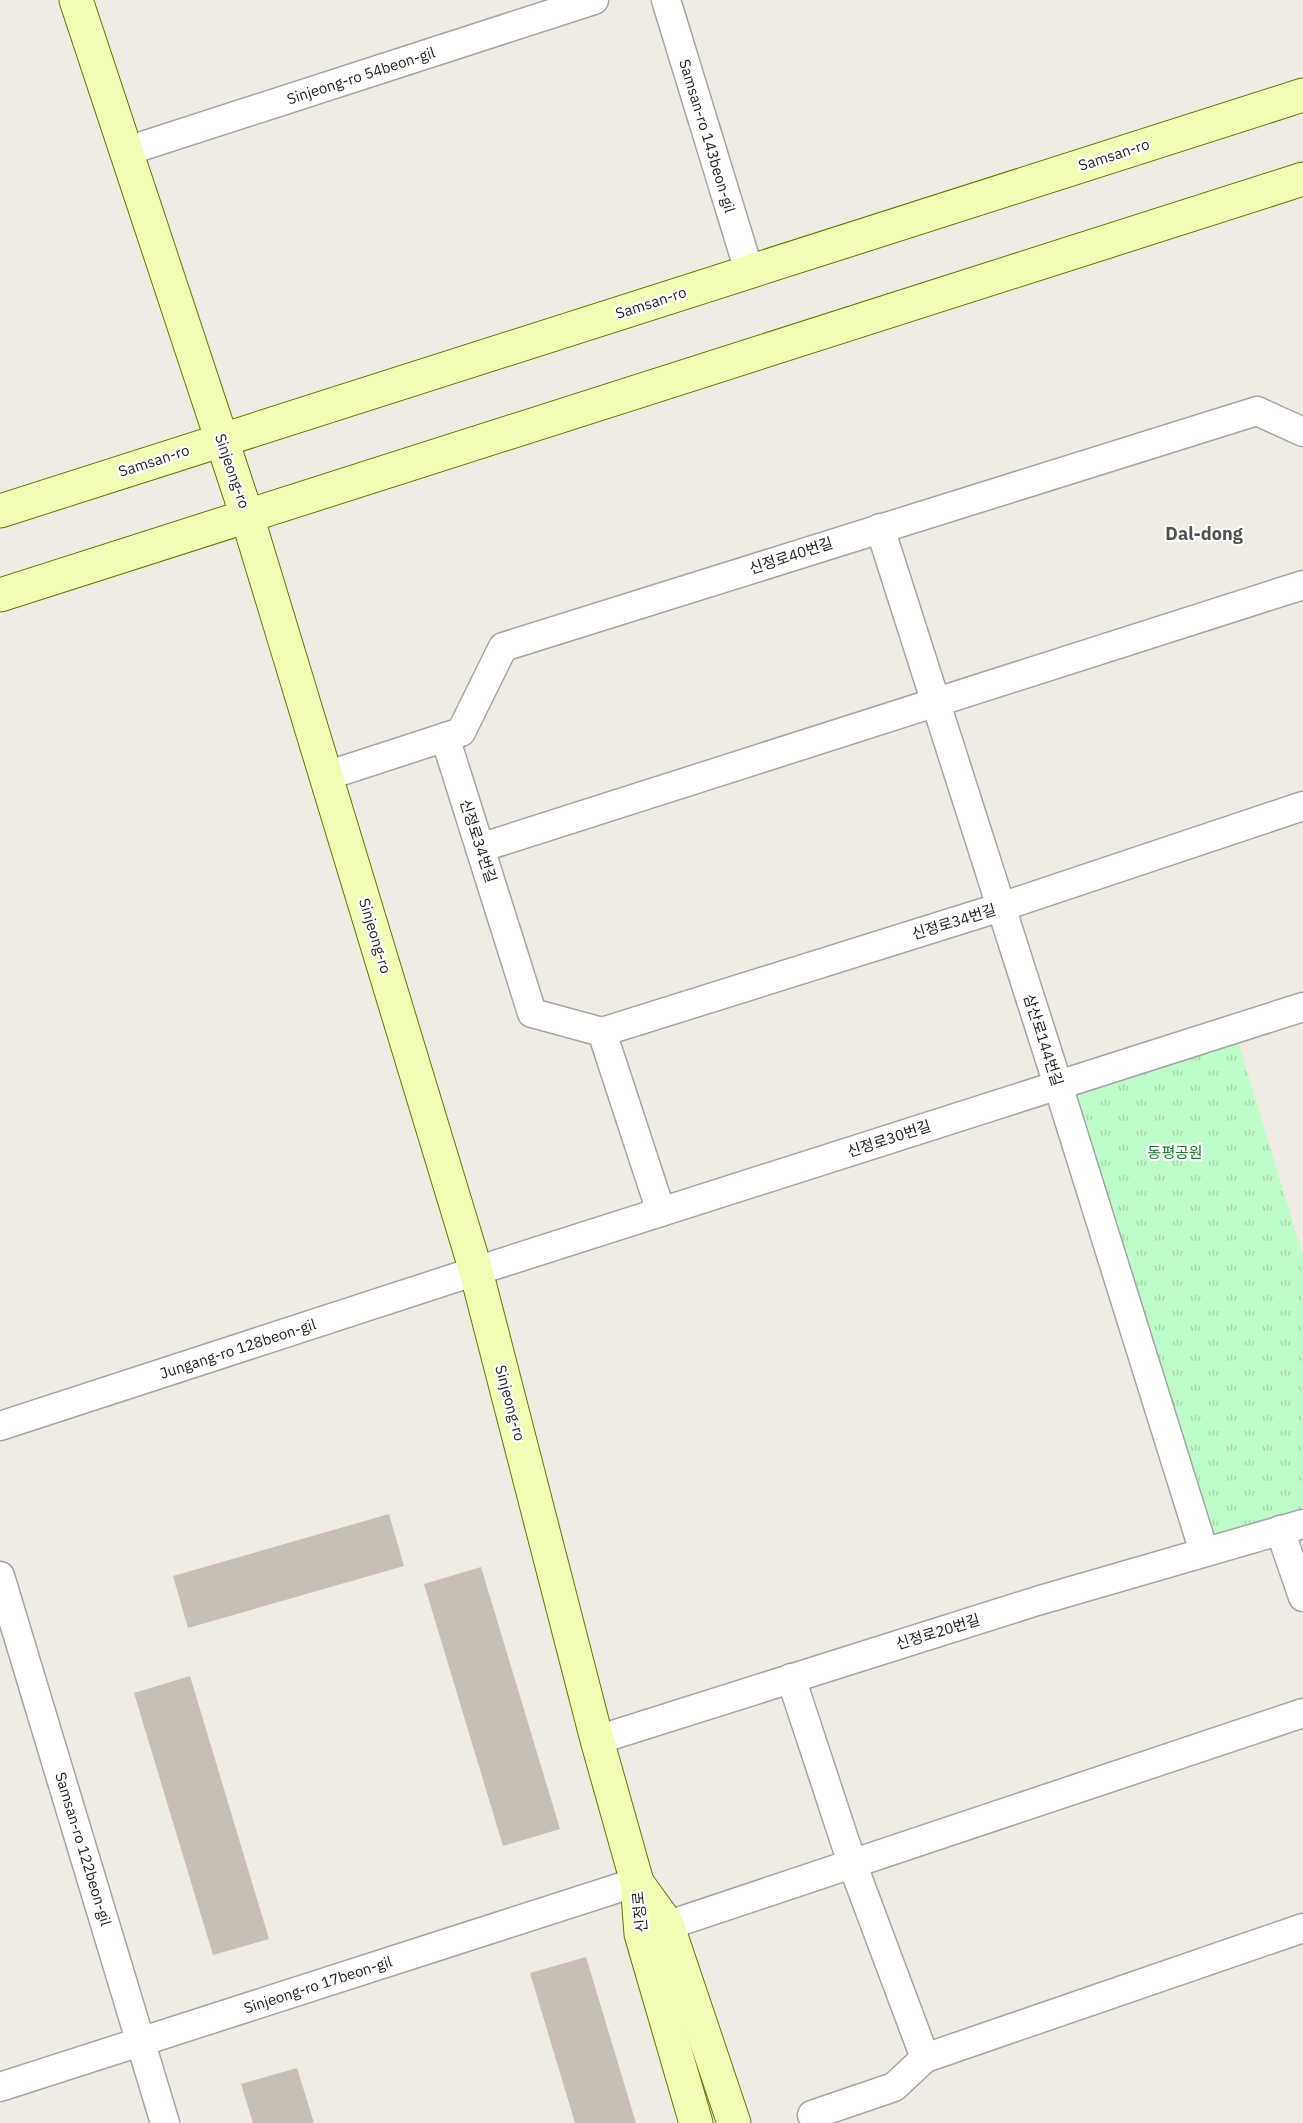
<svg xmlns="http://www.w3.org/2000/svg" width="1303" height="2123" viewBox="0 0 1303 2123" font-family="'IBM Plex Sans','Noto Sans KR',sans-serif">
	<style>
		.park { fill: url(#park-tufts) }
		.building { fill: #c7bfb6 }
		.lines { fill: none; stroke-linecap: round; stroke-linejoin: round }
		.minor-casing { stroke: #a5a5a5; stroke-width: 31 }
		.secondary-casing { stroke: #617a00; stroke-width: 35 }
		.minor { stroke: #fff; stroke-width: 28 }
		.secondary { stroke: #f2fcb5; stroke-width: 33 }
		.labels { text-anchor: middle; stroke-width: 4.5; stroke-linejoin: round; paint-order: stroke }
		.street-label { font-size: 15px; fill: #1e1e1e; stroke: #fff }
		.park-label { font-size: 15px; fill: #07811c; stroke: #fff }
		.quarter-label { font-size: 18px; font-weight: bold; fill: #515151; stroke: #fff }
	</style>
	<defs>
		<pattern id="park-tufts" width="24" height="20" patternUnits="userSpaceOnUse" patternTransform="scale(1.5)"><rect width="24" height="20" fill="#befcc9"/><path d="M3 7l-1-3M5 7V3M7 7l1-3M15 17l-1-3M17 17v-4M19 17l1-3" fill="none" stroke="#a3d8ac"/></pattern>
	</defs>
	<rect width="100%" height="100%" fill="#efece3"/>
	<path class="park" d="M1234,1029L1303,1255V1524L1204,1552L1058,1085Z"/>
	<g class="building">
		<path d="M389,1514L404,1566L188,1628L173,1576Z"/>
		<path d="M481,1567L560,1829L503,1846L424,1584Z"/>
		<path d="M190,1676L269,1939L213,1955L134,1693Z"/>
		<path d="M586,1957L636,2123H575L530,1973Z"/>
		<path d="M297,2068L314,2123H253L241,2084Z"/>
	</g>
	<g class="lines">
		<defs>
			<g id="minor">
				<path d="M666,0L749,271"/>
				<path d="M127,151L594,0"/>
				<path d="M880,528L1058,1085L1204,1552"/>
				<path d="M445,737L532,1013L602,1032L661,1212"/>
				<path d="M326,776L461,732L503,647L1257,411L1303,432"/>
				<path d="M480,848L1303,585"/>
				<path d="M602,1032L1001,907L1303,806"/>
				<path d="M0,1426L476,1271L1303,1007"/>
				<path d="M1280,1530L1303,1597"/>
				<path d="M0,1576L165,2123"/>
				<path d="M791,1678L852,1863L925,2058L1303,1928"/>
				<path d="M597,1740L1037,1601L1303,1524"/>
				<path d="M648,1932L1303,1713"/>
				<path d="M0,2087L637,1882"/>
				<path d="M812,2115L894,2087L925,2058"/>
			</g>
			<g id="secondary">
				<path d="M76,0L247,516L476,1271L597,1740L637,1882L641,1934L696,2123"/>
				<path d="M0,511L1303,95"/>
				<path d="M0,595L1303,179"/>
				<path d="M638,1884L667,1924L734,2123"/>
			</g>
		</defs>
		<use href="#minor" class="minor-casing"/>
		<use href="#secondary" class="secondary-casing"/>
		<use href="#minor" class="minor"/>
		<use href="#secondary" class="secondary"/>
	</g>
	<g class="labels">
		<g class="street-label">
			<text transform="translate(361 76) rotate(-18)" y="5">Sinjeong-ro 54beon-gil</text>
			<text transform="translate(707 136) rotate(73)" y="5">Samsan-ro 143beon-gil</text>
			<text transform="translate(1114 155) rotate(-18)" y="5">Samsan-ro</text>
			<text transform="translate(651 303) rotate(-18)" y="5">Samsan-ro</text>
			<text transform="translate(154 461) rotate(-18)" y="5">Samsan-ro</text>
			<text transform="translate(232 471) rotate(71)" y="5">Sinjeong-ro</text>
			<text transform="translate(791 556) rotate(-18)" y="5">신정로40번길</text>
			<text transform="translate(478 841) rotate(72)" y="5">신정로34번길</text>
			<text transform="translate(954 922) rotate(-17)" y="5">신정로34번길</text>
			<text transform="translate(375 936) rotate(73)" y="5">Sinjeong-ro</text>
			<text transform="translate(1043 1040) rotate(72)" y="5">삼산로144번길</text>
			<text transform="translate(889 1139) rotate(-18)" y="5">신정로30번길</text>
			<text transform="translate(238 1349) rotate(-18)" y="5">Jungang-ro 128beon-gil</text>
			<text transform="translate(510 1403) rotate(75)" y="5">Sinjeong-ro</text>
			<text transform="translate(938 1632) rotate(-17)" y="5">신정로20번길</text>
			<text transform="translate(83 1849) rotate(73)" y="5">Samsan-ro 122beon-gil</text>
			<text transform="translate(640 1912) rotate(-96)" y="5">신정로</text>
			<text transform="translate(318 1985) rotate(-18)" y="5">Sinjeong-ro 17beon-gil</text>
		</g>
		<g class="park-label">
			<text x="1175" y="1158">동평공원</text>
		</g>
		<g class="quarter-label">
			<text x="1204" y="540">Dal-dong</text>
		</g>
	</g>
</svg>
